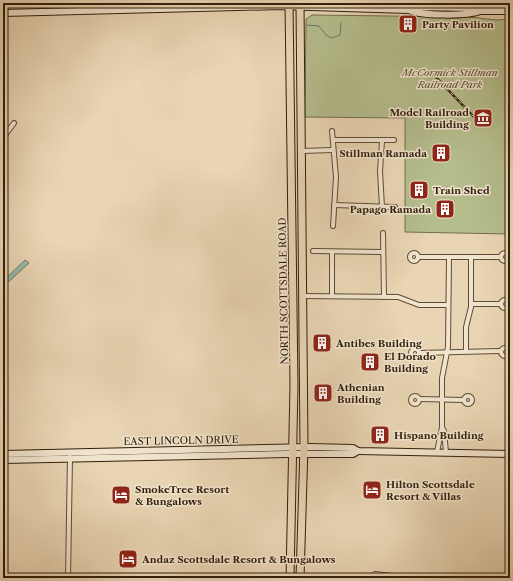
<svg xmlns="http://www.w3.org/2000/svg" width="513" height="581" viewBox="0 0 513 581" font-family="'Libre Caslon Text',serif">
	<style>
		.green { fill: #b5bd8d; stroke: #736e4c }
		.water { fill: #97b9ab; stroke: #6e7b6b }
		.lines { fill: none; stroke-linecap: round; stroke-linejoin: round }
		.stream { stroke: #6e7b6b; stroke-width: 1 }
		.street-casing { stroke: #5f4c35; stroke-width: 6 }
		.secondary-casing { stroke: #311e0b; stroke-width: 8 }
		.primary-casing { stroke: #311e0b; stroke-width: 9 }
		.street { stroke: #f1e4ce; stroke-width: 4 }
		.secondary { stroke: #f1e4ce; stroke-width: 6 }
		.primary { stroke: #e9d5b3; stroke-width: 7 }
		.rail-casing { stroke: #311e0b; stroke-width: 2.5 }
		.rail { stroke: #f1e4ce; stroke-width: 1; stroke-dasharray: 3; stroke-linecap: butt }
		.labels { text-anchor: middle; stroke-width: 3; stroke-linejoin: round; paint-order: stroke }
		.poi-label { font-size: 10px; font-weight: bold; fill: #311e0b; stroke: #f1e4ce; text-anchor: start }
		.park-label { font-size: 10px; font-style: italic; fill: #594e32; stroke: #f1e4ce }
		.street-label { font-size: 10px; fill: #311e0b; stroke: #f1e4ce }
	</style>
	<rect width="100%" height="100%" fill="#e9d5b3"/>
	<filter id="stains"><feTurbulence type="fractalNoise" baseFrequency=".005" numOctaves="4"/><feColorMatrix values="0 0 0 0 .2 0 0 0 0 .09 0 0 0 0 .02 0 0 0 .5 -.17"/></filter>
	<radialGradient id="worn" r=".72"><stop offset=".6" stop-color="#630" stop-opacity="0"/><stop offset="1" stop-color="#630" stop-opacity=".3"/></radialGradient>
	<path class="green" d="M312,15L470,17L496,20L510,19V234L405,232V118L305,117L306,19Z"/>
	<path class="water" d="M25,260L29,263L3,287V281Z"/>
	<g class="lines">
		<path class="stream" d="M307,25L319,26L326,35L332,38L340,35L341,23"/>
		<defs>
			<g id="street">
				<path d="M332,131L336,177L333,226"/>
				<path d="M3,138L14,123"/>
				<path d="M333,140H394"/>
				<path d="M382,141L380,171L382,207"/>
				<path d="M301,151L333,150"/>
				<path d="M334,205L395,207"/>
				<path d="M383,233L384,297"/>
				<path d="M313,251L383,252"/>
				<circle cx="414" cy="257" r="4"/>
				<circle cx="505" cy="257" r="4"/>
				<path d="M418,257H501"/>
				<path d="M302,296L398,297L419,305H448"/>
				<path d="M332,296V252"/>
				<circle cx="505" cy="304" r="4"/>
				<path d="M471,304H501"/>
				<circle cx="505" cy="352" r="4"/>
				<circle cx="415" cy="353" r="4"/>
				<path d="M466,351V327L471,307V257"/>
				<path d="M419,353L500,351"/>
				<circle cx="415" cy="400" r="4"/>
				<circle cx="468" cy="400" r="4"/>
				<path d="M419,399L464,400"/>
				<path d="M437,452L442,427"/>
				<path d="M446,452L444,431L442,427V378L448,347L449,257"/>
				<path d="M375,574L409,578"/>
				<path d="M68,578L70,457"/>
			</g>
			<g id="secondary">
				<path d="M409,10C421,16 467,16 480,11"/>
				<path d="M3,13L280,6L409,10L416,7L472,8L480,11H510"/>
				<path d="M3,454L311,447L353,448L358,451L510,454"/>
				<path d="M3,460L287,454H353L358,451"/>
			</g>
			<g id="primary">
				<path d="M289,3L294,385L290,578"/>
				<path d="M300,578L304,447L300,3"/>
			</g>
		</defs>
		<use href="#street" class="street-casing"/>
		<use href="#secondary" class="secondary-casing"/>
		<use href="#primary" class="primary-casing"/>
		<use href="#street" class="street"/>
		<use href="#secondary" class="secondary"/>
		<use href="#primary" class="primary"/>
		<defs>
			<path id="rail" d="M430,71L474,117"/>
		</defs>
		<use href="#rail" class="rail-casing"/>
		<use href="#rail" class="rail"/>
	</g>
	<defs>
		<symbol id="building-square" viewBox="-11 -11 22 22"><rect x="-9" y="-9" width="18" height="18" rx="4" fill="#8f2418" stroke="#f1e4ce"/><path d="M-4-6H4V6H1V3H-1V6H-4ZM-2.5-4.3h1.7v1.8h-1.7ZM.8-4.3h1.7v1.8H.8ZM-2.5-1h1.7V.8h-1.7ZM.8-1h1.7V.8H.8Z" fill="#fff"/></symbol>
		<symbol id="museum-square" viewBox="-11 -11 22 22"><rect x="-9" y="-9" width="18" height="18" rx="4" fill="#8f2418" stroke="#f1e4ce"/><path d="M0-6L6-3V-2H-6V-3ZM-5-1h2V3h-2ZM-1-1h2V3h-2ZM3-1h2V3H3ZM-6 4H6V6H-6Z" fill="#fff"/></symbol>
		<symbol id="hotel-square" viewBox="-11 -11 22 22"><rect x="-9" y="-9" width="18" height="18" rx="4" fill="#8f2418" stroke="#f1e4ce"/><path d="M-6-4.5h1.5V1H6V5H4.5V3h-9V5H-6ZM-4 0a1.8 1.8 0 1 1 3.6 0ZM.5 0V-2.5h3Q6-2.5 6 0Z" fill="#fff"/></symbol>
	</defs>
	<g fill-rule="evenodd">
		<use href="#building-square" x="397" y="13" width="22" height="22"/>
		<use href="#museum-square" x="472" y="107" width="22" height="22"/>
		<use href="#building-square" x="430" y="142" width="22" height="22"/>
		<use href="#building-square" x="408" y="179" width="22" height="22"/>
		<use href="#building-square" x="434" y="198" width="22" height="22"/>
		<use href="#building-square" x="311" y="332" width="22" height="22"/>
		<use href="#building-square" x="359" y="351" width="22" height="22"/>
		<use href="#building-square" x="312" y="382" width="22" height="22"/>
		<use href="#building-square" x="369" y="424" width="22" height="22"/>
		<use href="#hotel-square" x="361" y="479" width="22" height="22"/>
		<use href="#hotel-square" x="110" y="484" width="22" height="22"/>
		<use href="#hotel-square" x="117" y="548" width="22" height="22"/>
	</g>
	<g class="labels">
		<g class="poi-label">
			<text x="422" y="28">Party Pavilion</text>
			<text x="469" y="116" text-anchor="end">Model Railroad<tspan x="469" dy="12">Building</tspan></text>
			<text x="427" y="157" text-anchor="end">Stillman Ramada</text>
			<text x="433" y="194">Train Shed</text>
			<text x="431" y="213" text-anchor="end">Papago Ramada</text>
			<text x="336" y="347">Antibes Building</text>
			<text x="384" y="360">El Dorado<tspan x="384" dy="12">Building</tspan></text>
			<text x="337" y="391">Athenian<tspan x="337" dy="12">Building</tspan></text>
			<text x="394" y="439">Hispano Building</text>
			<text x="386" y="488">Hilton Scottsdale<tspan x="386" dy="12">Resort &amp; Villas</tspan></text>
			<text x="135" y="493">SmokeTree Resort<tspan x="135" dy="12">&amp; Bungalows</tspan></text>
			<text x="142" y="563">Andaz Scottsdale Resort &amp; Bungalows</text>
		</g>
		<g class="park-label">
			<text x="450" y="76">McCormick Stillman<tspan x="450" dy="12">Railroad Park</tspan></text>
		</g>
		<g class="street-label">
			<text transform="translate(283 291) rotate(-91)" y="4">NORTH SCOTTSDALE ROAD</text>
			<text transform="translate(181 440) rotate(-1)" y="4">EAST LINCOLN DRIVE</text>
		</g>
	</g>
	<rect width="513" height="581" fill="none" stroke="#e9d5b3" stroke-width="16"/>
	<rect x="4" y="4" width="505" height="573" fill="none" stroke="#311e0b" stroke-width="2"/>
	<rect x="8" y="8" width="497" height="565" fill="none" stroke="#311e0b"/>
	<rect width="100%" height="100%" filter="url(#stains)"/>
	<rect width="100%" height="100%" fill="url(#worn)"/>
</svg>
